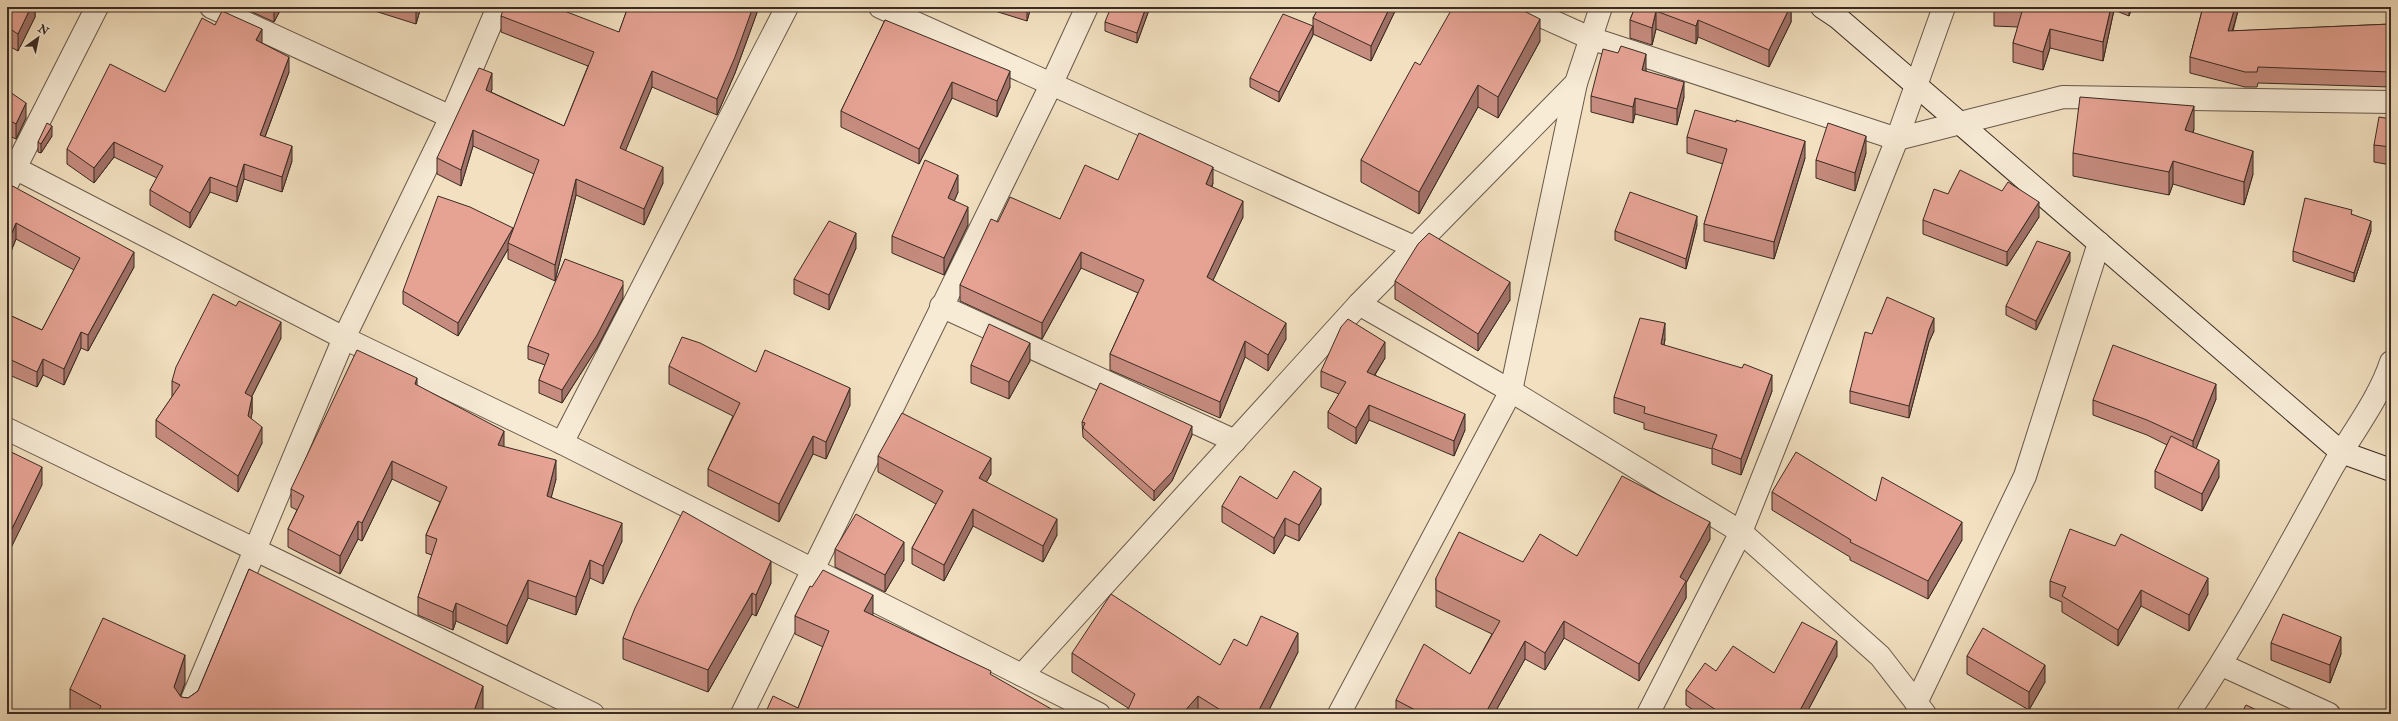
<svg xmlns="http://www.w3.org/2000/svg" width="2398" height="721" viewBox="0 0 2398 721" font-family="'IM FELL Double Pica',serif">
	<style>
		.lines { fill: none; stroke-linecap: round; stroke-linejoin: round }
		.street-casing { stroke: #68584a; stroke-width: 24 }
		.secondary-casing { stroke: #3a2a23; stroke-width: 24 }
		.street { stroke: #f7ebd6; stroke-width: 22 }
		.secondary { stroke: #f7ebd6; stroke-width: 22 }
		.wall { fill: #c68c7f; stroke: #3a2a23 }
		.shaded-wall { fill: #a17268; stroke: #3a2a23 }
		.building { fill: #e6a394; stroke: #3a2a23 }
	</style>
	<rect width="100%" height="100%" fill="#f2e0c0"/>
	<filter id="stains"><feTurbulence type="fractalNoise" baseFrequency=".005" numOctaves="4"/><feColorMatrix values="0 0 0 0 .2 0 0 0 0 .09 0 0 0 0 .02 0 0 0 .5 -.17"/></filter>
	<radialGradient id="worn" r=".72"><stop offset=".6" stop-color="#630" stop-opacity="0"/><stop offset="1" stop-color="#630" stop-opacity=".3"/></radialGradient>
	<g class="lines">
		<defs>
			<g id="street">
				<path d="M211,7L451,117"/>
				<path d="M880,7L1414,247"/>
				<path d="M1521,7L1590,38L1897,139L2063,97L2391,102"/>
				<path d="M7,164L344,338L562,443L1099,714"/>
				<path d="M7,184L97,7"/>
				<path d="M1359,304L1511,391L1741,532L1880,656L1925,714"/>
				<path d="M941,306L1235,441"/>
				<path d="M7,429L593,714"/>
				<path d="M562,443L787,7"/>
				<path d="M2222,665L2329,714"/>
				<path d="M1022,675L1359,304L1576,83L1601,7"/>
				<path d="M1916,703L2025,476L2099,243"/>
				<path d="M186,714L344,338L451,117L498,7"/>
				<path d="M742,714L1051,85L1087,7"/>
				<path d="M1339,714L1511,391L1576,83"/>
				<path d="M1648,714L1741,532L1897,139L1944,7"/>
				<path d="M2188,714C2242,635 2286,551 2332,468C2352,433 2379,399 2391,362"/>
			</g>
			<path id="secondary" d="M1822,7L1837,17L2341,452L2391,470"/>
		</defs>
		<use href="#street" class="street-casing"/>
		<use href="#secondary" class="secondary-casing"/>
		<use href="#street" class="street"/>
		<use href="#secondary" class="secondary"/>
	</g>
	<g class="wall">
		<path d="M7,7H35V17L18,51L7,45Z"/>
		<path d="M241,7H282L274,22Z"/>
		<path d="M362,7H421L416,24Z"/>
		<path d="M628,7H759L735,73L717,115L652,87L625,151L663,183L644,225L576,195L555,281L508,259V249L458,336L403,304V291L513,231L534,174L473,146L461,186L437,174V158L492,89L491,92L564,126L588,66L501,32V16L619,32Z"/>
		<path d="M982,7H1031L1027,21Z"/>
		<path d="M1149,7V10L1137,43L1105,31V22Z"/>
		<path d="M1319,7H1397L1371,61L1313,34V18Z"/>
		<path d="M1635,7H1791V22L1769,67L1698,37L1696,44L1656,29L1652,45L1630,38V20Z"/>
		<path d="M1994,7H2132L2129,16L2114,10L2103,61L2050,48L2043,70L2013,62V43L2018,27L1994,26Z"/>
		<path d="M2203,7H2239L2233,31L2391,24V87L2258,83L2257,87H2245L2190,73V57Z"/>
		<path d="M885,20L1010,87L997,117L952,98L919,164L841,127V111Z"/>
		<path d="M215,25L262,43L289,72L265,137L292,161L282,192L244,179L237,202L210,192L190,228L150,205V190L157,178L114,157L94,183L67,164V149L165,92Z"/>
		<path d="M1313,35L1279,102L1250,87V78Z"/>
		<path d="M1540,41L1498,118L1478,107L1419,214L1361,182V160L1420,65Z"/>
		<path d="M1646,70V71L1684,97L1677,125L1635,114L1633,123L1591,112V96Z"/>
		<path d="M7,90L26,118L16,139L7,135Z"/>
		<path d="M2391,119V165L2374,162V145Z"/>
		<path d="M2194,129L2193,133L2253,174L2244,205L2173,184L2169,195L2073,176V153Z"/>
		<path d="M52,136L41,153L38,152V142Z"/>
		<path d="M1687,137L1805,158L1774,259L1704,241V224L1723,164L1687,153Z"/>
		<path d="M1866,153L1855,191L1816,178V160Z"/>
		<path d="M1118,180L1213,183L1212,187L1243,217L1213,280L1286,339L1268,371L1245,357L1220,418L1110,370V354L1138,293L1081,268L1042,339L960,301V285L998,222L1060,219Z"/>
		<path d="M7,183L134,267L88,351L81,348L64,385L43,375L37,387L7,374V314L42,330L74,270L16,239L7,261Z"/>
		<path d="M958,192L954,201L968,225L944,275L892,253V236Z"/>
		<path d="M1948,194L2039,217L2007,266L1923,234V220Z"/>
		<path d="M2352,214L2371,231L2354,282L2293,261V251Z"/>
		<path d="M1697,225L1686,269L1615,240V231Z"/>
		<path d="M856,248L829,310L794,294V279Z"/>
		<path d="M2070,261L2036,330L2006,315V306Z"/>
		<path d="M1395,281L1510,300L1478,351L1395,299Z"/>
		<path d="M623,298L597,348L562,403L539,393V380L545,365L528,359V346Z"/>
		<path d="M1934,331L1929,342L1909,418L1850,403V391L1872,334Z"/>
		<path d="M281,338L252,396V413L251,418L262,443L238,492L156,437V420L172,397V381Z"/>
		<path d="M1665,339L1664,345L1772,391L1741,475L1712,464V449L1644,429V423L1614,413V397Z"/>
		<path d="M1385,358L1375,375L1465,430L1454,456L1369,420L1356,444L1328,428V412L1339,394L1321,387V371Z"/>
		<path d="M1030,361L1009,399L971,383V365Z"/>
		<path d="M669,366L756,372L850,405L826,459L813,454L779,522L708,486V469L733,416L669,384Z"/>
		<path d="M417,385L504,447L556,479L551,497L622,541L603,584L590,578L576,615L528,598L507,644L456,621L453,630L418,615V597L432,555L426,553V535L440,502L392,479L362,541L358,539L340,574L288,547V529L297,510L291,507V489Z"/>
		<path d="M2216,399L2196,449L2219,477L2202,511L2155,488V471L2167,445L2147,435L2093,415V400Z"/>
		<path d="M1082,422L1192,435L1172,481L1154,501L1083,437Z"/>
		<path d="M878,456L991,474L986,482L1057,535L1043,562L973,526L944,581L912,564V548L936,504L878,472Z"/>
		<path d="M1772,492L1876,501L1962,540L1928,599L1850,560V557L1772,510Z"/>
		<path d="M1277,499L1321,504L1299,541L1285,535L1274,554L1222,522V506Z"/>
		<path d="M1710,539L1686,583V598L1639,681L1564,638L1545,670L1525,659L1494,714H1396V700L1470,674L1492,634L1436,607V578L1523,562Z"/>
		<path d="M835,549L904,560L885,592L835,567Z"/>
		<path d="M249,569L483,714H70V689L185,683L180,697L188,698L198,691Z"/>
		<path d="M2050,581L2208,594L2189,631L2141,606L2118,646L2062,612V602L2050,597Z"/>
		<path d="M771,583L756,616L752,614L708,692L623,659V638Z"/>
		<path d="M812,587L873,614L798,708L823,647L795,634V616Z"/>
		<path d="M2271,643L2341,654L2330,683L2271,660Z"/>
		<path d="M1247,646L1298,652L1267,714H1126L1128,708L1072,672V653L1220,665Z"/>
		<path d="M1837,656L1806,714H1699L1686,705V690L1716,671L1774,673Z"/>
		<path d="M1967,656L2045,682L2029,710L1967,674Z"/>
	</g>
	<g class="shaded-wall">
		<path d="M31,7H35V17L18,51V34Z"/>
		<path d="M274,7H282L274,22Z"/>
		<path d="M416,7H421L416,24Z"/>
		<path d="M753,7H759L735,73L717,115V99Z"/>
		<path d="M1027,7H1031L1027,21Z"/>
		<path d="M1146,7H1149V10L1137,43V33Z"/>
		<path d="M1390,7H1397L1371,61V46Z"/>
		<path d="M1790,7H1791V22L1769,67V50Z"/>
		<path d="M2111,7H2114V10L2103,61V42Z"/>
		<path d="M2129,7H2132L2129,16Z"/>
		<path d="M2235,7H2239L2228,46V31Z"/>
		<path d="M1656,11V29L1652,45V28Z"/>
		<path d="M1540,19V41L1498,118V97Z"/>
		<path d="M1698,20V37L1696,44V26Z"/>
		<path d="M1313,26V35L1279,102V92Z"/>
		<path d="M262,29V44L256,40Z"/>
		<path d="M2050,29V48L2043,70V52Z"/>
		<path d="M1646,54V70L1642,86V70Z"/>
		<path d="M289,57V72L260,150V135Z"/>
		<path d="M652,71V87L620,164V148Z"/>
		<path d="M1010,71V87L997,117V101Z"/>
		<path d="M492,73V89L486,106V90Z"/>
		<path d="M952,82V98L919,164V149Z"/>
		<path d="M1684,82V97L1677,125V109Z"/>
		<path d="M1478,85V107L1419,214V192Z"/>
		<path d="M1635,98V114L1633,123V107Z"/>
		<path d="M26,103V118L16,139V124Z"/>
		<path d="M2194,106V129L2185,153V130Z"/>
		<path d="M52,126V136L41,153V144Z"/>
		<path d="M473,130V146L461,186V170Z"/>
		<path d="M1866,136V153L1855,191V173Z"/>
		<path d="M1805,141V158L1774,259V242Z"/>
		<path d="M114,142V157L94,183V168Z"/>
		<path d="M292,146V161L282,192V177Z"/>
		<path d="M2253,151V174L2244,205V182Z"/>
		<path d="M2173,161V184L2169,195V172Z"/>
		<path d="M244,164V179L237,202V187Z"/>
		<path d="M663,167V183L644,225V209Z"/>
		<path d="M1213,167V183L1206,200V184Z"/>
		<path d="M958,175V192L948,216V198Z"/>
		<path d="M210,177V192L190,228V213Z"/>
		<path d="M576,179V195L555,281V265Z"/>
		<path d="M1243,201V217L1207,293V277Z"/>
		<path d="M2039,202V217L2007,266V252Z"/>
		<path d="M968,207V225L944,275V258Z"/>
		<path d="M1697,216V225L1686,269V259Z"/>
		<path d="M2371,221V231L2354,282V273Z"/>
		<path d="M16,223V239L7,261V245Z"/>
		<path d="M513,228V241L508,243V249L458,336V323Z"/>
		<path d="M856,233V248L829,310V295Z"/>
		<path d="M134,252V267L88,351V335Z"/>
		<path d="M1081,252V268L1042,339V323Z"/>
		<path d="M2070,252V261L2036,330V321Z"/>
		<path d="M1510,282V300L1478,351V334Z"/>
		<path d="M623,285V298L597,348L562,403V390Z"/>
		<path d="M1934,318V331L1929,342L1909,418V406L1929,330Z"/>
		<path d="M281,322V338L245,410V393Z"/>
		<path d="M1286,323V339L1268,371V355Z"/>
		<path d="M1665,323V339L1661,360V344Z"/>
		<path d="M81,332V348L64,385V369Z"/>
		<path d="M1245,341V357L1220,418V402Z"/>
		<path d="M1385,342V358L1367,387V372Z"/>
		<path d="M1030,343V361L1009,399V382Z"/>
		<path d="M43,359V375L37,387V372Z"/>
		<path d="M1772,375V391L1741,475V459Z"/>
		<path d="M417,378V396L415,384Z"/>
		<path d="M2216,384V399L2193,456V441Z"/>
		<path d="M850,388V405L826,459V442Z"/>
		<path d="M252,397V413L248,433V416Z"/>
		<path d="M1369,405V420L1356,444V428Z"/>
		<path d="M1465,414V430L1454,456V441Z"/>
		<path d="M1192,426V435L1172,481L1154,501V491Z"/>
		<path d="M262,427V443L238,492V476Z"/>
		<path d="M504,431V449L498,445Z"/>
		<path d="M813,436V454L779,522V504Z"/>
		<path d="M991,458V474L979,495V478Z"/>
		<path d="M556,460V479L547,514V496Z"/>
		<path d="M2219,460V477L2202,511V494Z"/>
		<path d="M392,461V479L362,541V523Z"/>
		<path d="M42,467V485L7,556V539Z"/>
		<path d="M1321,488V504L1299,541V525Z"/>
		<path d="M973,509V526L944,581V565Z"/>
		<path d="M1285,518V535L1274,554V538Z"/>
		<path d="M1057,519V535L1043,562V546Z"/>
		<path d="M358,521V539L340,574V556Z"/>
		<path d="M1710,522V539L1686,583V598L1639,681V664L1680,577Z"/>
		<path d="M1962,522V540L1928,599V581Z"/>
		<path d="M622,523V541L603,584V566Z"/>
		<path d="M904,542V560L885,592V575Z"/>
		<path d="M590,560V578L576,615V597Z"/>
		<path d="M771,561V583L756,616V595Z"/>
		<path d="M2208,578V594L2189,631V615Z"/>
		<path d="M528,580V598L507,644V626Z"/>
		<path d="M2141,590V606L2118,646V630Z"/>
		<path d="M752,593V614L708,692V670Z"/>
		<path d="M873,595V614L864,630V611Z"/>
		<path d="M456,603V621L453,630V612Z"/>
		<path d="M1564,621V638L1545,670V653Z"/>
		<path d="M1298,633V652L1267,714H1257Z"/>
		<path d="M2341,637V654L2330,683V665Z"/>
		<path d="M1525,641V659L1494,714H1485Z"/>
		<path d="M1837,641V656L1806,714H1798Z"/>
		<path d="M185,655V683L174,714V687Z"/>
		<path d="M2045,665V682L2029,710V692Z"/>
		<path d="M483,686V714H474V711Z"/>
		<path d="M1198,696V714H1182Z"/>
	</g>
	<g class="building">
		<path d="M7,7H31L18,34L7,27Z"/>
		<path d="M408,7H416V10Z"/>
		<path d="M504,7H554L619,32L628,7H753L735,57L717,99L652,71L620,148L663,167L644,209L576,179L555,265L508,243L539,160L473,130L461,170L437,158L479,68L492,73L486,90L564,126L594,52L501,16Z"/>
		<path d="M1111,7H1146L1137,33L1105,22Z"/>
		<path d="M1319,7H1390L1371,46L1313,18Z"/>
		<path d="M1453,7H1516L1540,19L1498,97L1478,85L1419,192L1361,160L1415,62L1420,65Z"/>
		<path d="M1635,7H1790L1769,50L1698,20L1696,26L1656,11L1652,28L1630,20Z"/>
		<path d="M1994,7H2111L2103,42L2050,29L2043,52L2013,43L2023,8H1994Z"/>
		<path d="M2203,7H2235L2228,31L2391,24V72L2258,67L2257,72H2245L2190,57Z"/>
		<path d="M222,11L262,29L256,40L289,57L260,135L292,146L282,177L244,164L237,187L210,177L190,213L150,190L163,166L114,142L94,168L67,149L110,64L165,92L202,18L215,25Z"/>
		<path d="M1283,14L1313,26L1279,92L1250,78Z"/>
		<path d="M885,20L1010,71L997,101L952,82L919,149L841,111Z"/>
		<path d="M1621,46L1646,54L1642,70L1684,82L1677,109L1635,98L1633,107L1591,96L1603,49L1618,53Z"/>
		<path d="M7,90L26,103L16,124L7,119Z"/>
		<path d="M2080,97L2194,106L2185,130L2253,151L2244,182L2173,161L2169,172L2073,153Z"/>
		<path d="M1695,110L1736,122V120L1805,141L1774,242L1704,224L1727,149L1687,137Z"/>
		<path d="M2379,117L2391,119V147L2374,145Z"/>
		<path d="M47,123L52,126L41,144L38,142Z"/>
		<path d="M1828,123L1866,136L1855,173L1816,160Z"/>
		<path d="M1139,133L1213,167L1206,184L1243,201L1207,277L1286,323L1268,355L1245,341L1220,402L1110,354L1144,280L1081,252L1042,323L960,285L991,219L998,222L1010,197L1060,219L1085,165L1118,180Z"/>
		<path d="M925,160L958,175L948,198L968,207L944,258L892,236Z"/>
		<path d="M1960,170L2002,191L2008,182L2039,202L2007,252L1923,220L1934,189L1948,194Z"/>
		<path d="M7,183L134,252L88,335L81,332L64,369L43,359L37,372L7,358V314L42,330L80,258L16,223L7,245Z"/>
		<path d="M1630,192L1697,216L1686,259L1615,231Z"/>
		<path d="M438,196L470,207L513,228L458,323L403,291Z"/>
		<path d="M2305,198L2352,210L2351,214L2371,221L2354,273L2293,251Z"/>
		<path d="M829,221L856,233L829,295L794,279Z"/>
		<path d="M1429,233L1510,282L1478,334L1395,281L1418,244Z"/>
		<path d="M2037,241L2070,252L2036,321L2006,306Z"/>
		<path d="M565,259L623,281V285L597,335L562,390L539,380L549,354L528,346Z"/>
		<path d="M213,294L236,306L239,301L281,322L245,393L252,397L248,416L262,427L238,476L156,420L180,385L172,381L176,367Z"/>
		<path d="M1887,297L1934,318L1929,330L1909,406L1850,391L1865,332L1872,334Z"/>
		<path d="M1640,318L1665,323L1661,344L1742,368L1744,364L1772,375L1741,459L1712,448L1717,435L1644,413L1645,407L1614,397Z"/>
		<path d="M1348,319L1385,342L1367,372L1465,414L1454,441L1369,405L1356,428L1328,412L1346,382L1321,371L1341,327Z"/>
		<path d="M989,324L1030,343L1009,382L971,365Z"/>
		<path d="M682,337L700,343L756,372L765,350L850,388L826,442L813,436L779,504L708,469L740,403L669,366Z"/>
		<path d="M2113,345L2216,384L2193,441L2147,420L2093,400Z"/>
		<path d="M357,350L417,378L415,384L504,431L498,445L556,460L547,496L622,523L603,566L590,560L576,597L528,580L507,626L456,603L453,612L418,597L437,539L426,535L447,487L392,461L362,523L358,521L340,556L288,529L304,496L291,489Z"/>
		<path d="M1100,383L1192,426L1172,472L1154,491L1083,428L1085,423L1082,422Z"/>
		<path d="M902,413L991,458L979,478L1057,519L1043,546L973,509L944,565L912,548L943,491L878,456Z"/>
		<path d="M2171,436L2219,460L2202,494L2155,471Z"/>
		<path d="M7,450L42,467L7,539Z"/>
		<path d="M1796,452L1876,501L1882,477L1962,522L1928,581L1850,542L1851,540L1772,492Z"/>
		<path d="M1294,471L1321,488L1299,525L1285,518L1274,538L1222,506L1240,476L1277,499Z"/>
		<path d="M1622,476L1710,522L1680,577L1686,581L1639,664L1564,621L1545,653L1525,641L1485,714H1423L1396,700L1424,644L1470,674L1500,621L1436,590V578L1459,532L1523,562L1540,534L1577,556Z"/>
		<path d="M683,511L771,561L756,595L752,593L708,670L623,638L635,608Z"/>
		<path d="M856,514L904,542L885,575L835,549Z"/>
		<path d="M2070,529L2115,546L2121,534L2208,578L2189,615L2141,590L2118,630L2062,596L2066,587L2050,581Z"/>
		<path d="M249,569L483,686L474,711L428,714H97L101,706L70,689L103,618L185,655L174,687L181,697L188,698L198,691Z"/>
		<path d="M823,570L873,595L864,611L991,671L990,674L1060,714H765L773,696L798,708L829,631L795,616L810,586L812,587Z"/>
		<path d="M1111,594L1220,665L1234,639L1247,646L1261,616L1298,633L1257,714H1227L1198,696L1182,714H1126L1135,694L1072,653Z"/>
		<path d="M2283,614L2341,637L2330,665L2271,643Z"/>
		<path d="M1802,622L1837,641L1798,714H1722L1686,690L1705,663L1716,671L1733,646L1774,673Z"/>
		<path d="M1983,628L2045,665L2029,692L1967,656Z"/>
		<path d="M2246,705L2265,714H2241Z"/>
	</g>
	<rect width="2398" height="721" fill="none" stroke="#f2e0c0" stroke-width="24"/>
	<rect x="8" y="8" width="2382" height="705" fill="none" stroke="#3a2a23" stroke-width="2"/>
	<rect x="12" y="12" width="2374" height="697" fill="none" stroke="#3a2a23"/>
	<g transform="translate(38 38) rotate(33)" stroke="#f7ebd6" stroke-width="3" paint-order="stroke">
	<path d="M0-3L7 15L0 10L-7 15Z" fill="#3a2a23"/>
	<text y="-6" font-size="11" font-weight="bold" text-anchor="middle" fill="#3a2a23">N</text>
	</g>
	<rect width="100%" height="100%" filter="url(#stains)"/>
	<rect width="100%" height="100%" fill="url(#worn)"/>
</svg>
